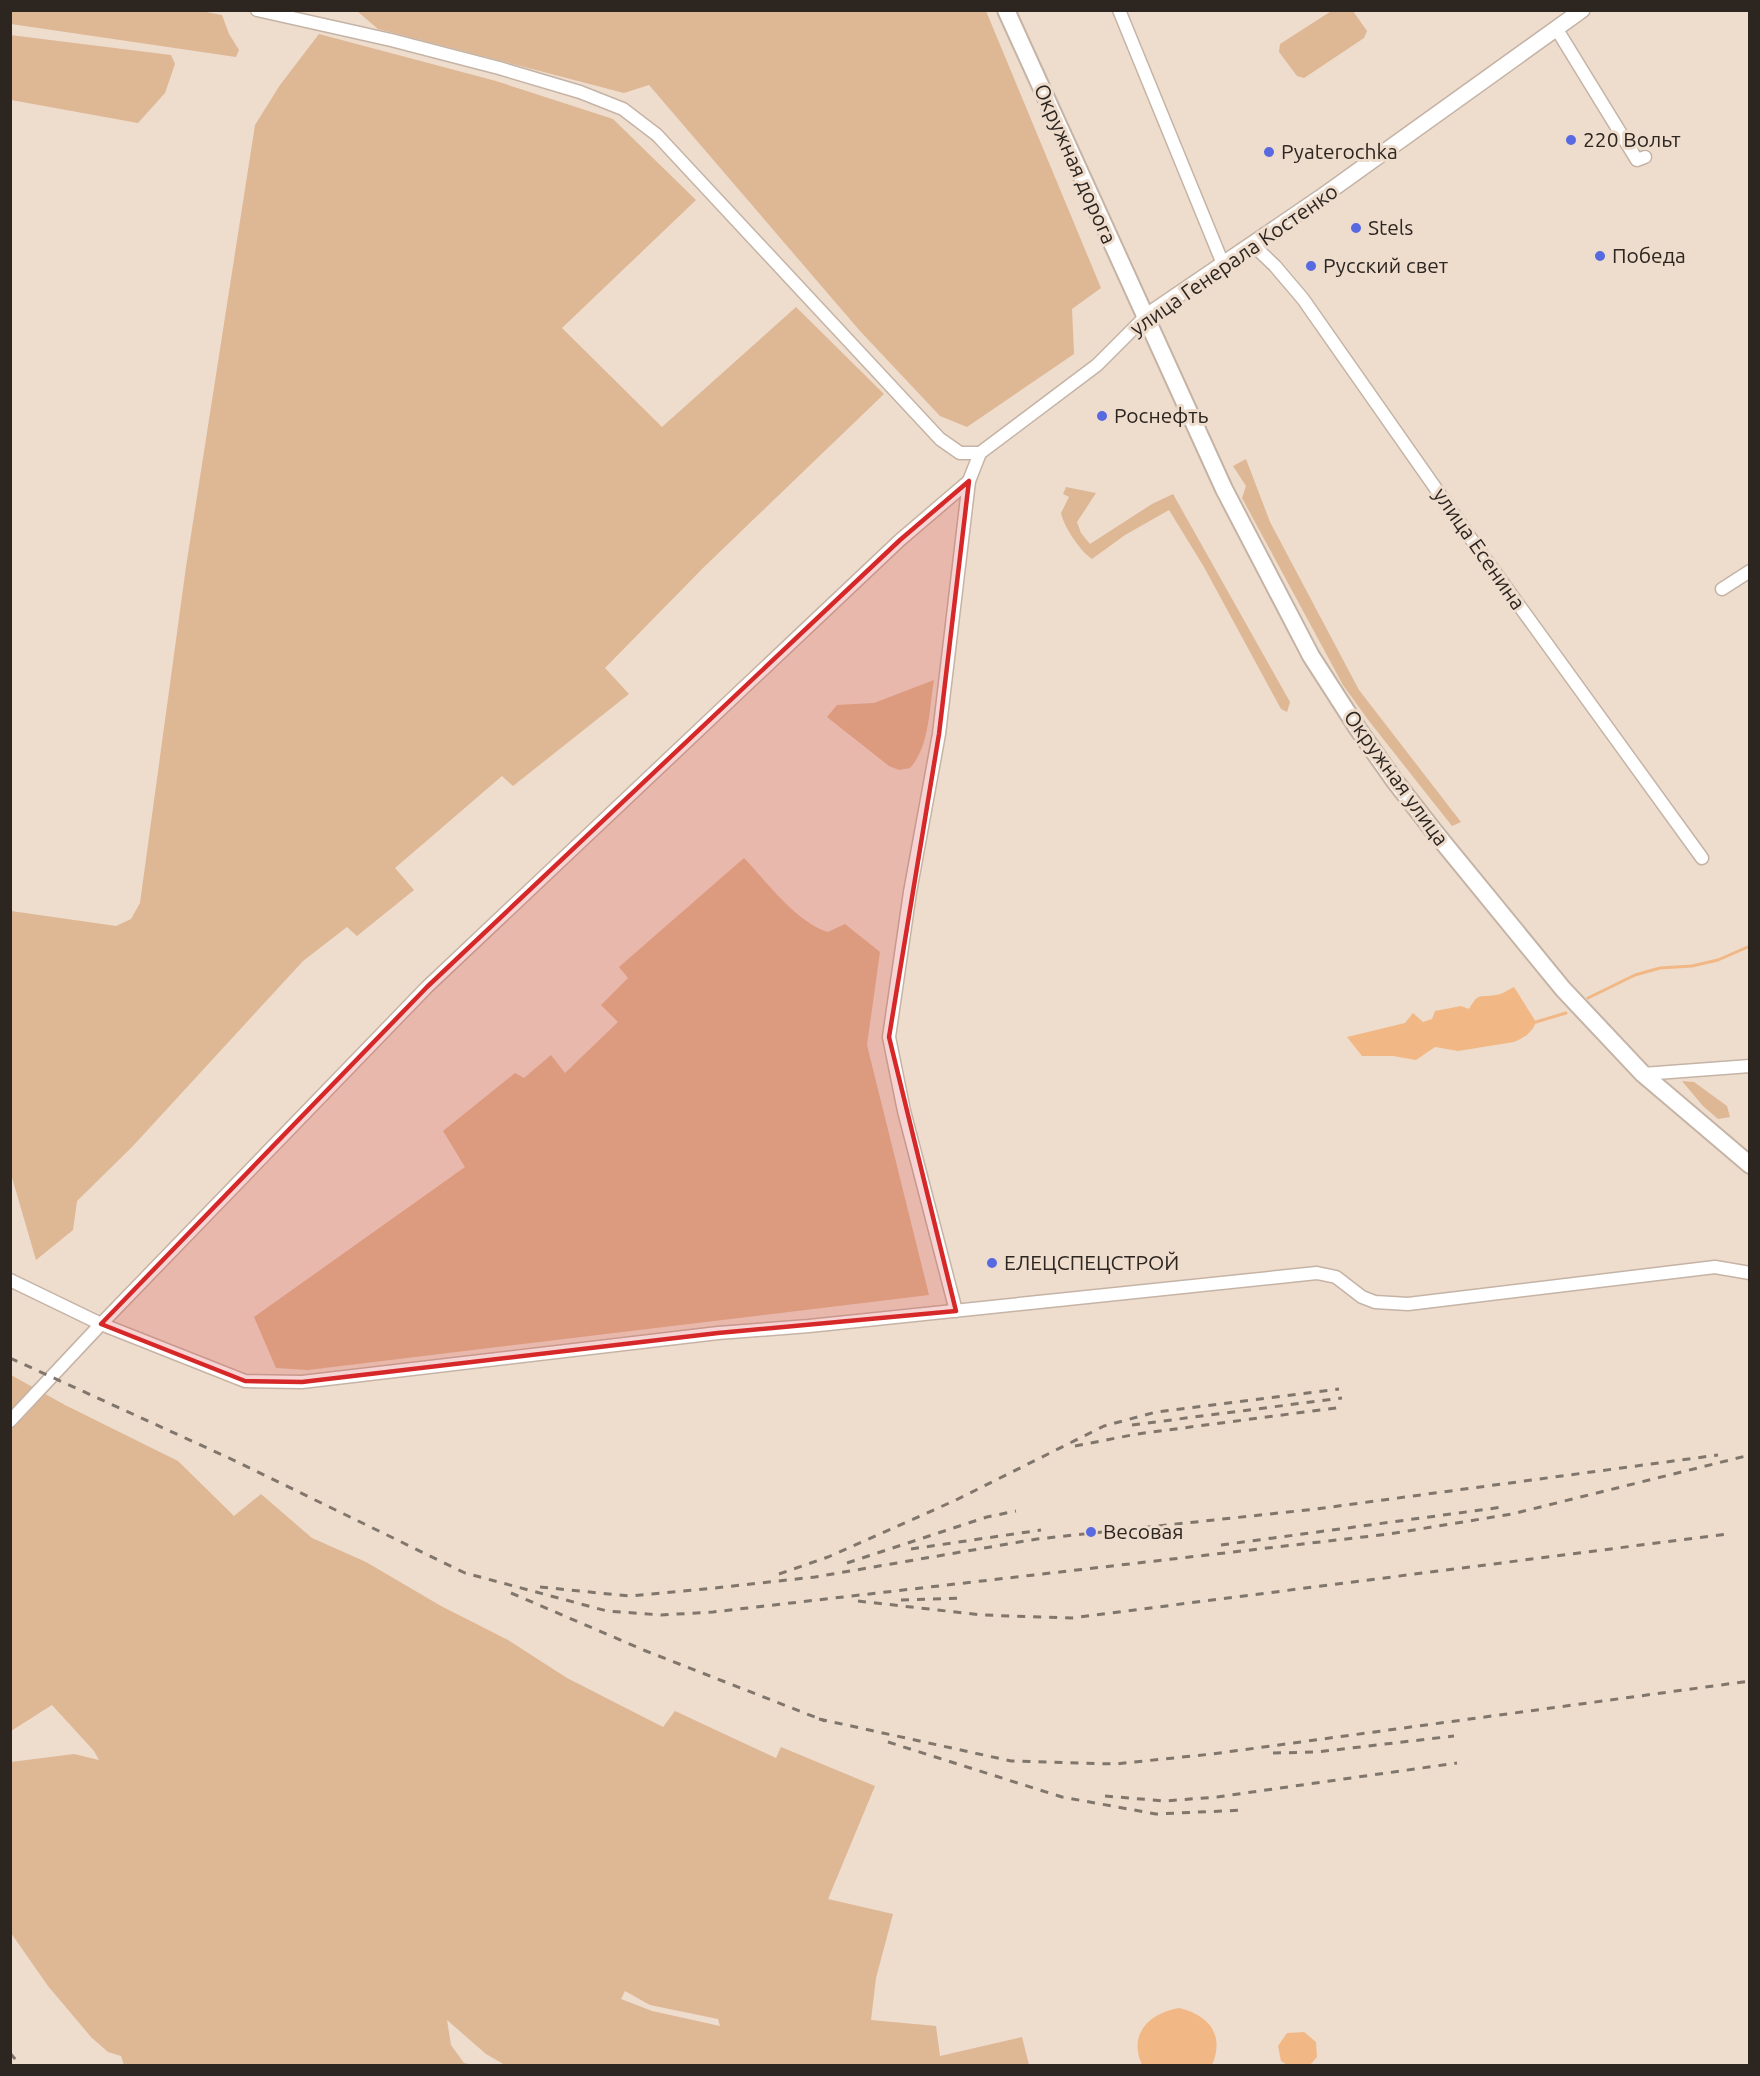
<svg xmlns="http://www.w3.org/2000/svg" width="1760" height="2076" viewBox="0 0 1760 2076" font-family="Ubuntu,sans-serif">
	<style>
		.green { fill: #deb795; fill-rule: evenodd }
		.water { fill: #f1b885 }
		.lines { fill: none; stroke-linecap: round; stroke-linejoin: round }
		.stream { stroke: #f1b885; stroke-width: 3 }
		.minor-casing { stroke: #c5b4a6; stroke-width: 15 }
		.major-casing { stroke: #c5b4a6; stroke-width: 18 }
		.highway-casing { stroke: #c5b4a6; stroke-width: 20 }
		.minor { stroke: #fff; stroke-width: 12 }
		.major { stroke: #fff; stroke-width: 15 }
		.highway { stroke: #fff; stroke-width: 16 }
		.rail { stroke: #81766c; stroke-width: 3; stroke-dasharray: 8 8; stroke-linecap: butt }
		.marked { fill: #d62828; fill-opacity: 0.2; stroke: #d62828; stroke-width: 4.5; stroke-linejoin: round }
		.poi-dot { fill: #576ae1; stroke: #eedccd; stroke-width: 2 }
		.labels { text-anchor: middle; stroke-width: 6; stroke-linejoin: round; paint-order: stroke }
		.poi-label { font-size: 21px; fill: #2c2520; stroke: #eedccd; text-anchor: start }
		.street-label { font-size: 21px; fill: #2c2520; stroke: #eedccd }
	</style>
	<rect width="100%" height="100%" fill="#eedccd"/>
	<g class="green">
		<path d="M11,10L201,11L222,15L229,34L239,50L236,57L11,24Z"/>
		<path d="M1333,10L1353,11L1367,31L1364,38L1304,78L1297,76L1279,52L1280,44Z"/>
		<path d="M357,11H986L1101,288L1072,309L1074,354L967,427L940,416L860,331L649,85L624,93L378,29Z"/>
		<path d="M319,34L496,81L613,119L696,200L562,328L662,427L796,307L884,394L703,568L605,668L629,694L513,786L502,776L395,868L414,890L357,936L347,927L303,961L132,1147L77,1201L73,1230L36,1260L11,1174V911L116,926L131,919L140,903L186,567L255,125L280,85Z"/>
		<path d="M10,35L171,55L175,64L165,93L138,123L11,100Z"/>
		<path d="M1246,459L1270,522L1359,690L1461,822L1452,826L1369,721L1343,685L1242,498L1246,486L1233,466Z"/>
		<path d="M1066,487L1096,493L1077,522L1081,533L1090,544L1152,504L1173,494L1290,702L1287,712L1281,709L1204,567L1169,510L1125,535L1092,559C1080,551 1064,527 1061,513L1069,497L1063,494Z"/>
		<path d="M934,680C929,708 930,746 910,768L899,770L889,766L827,717L837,705L874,703Z"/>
		<path d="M744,858C767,882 796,922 828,932L845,924L880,952L867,1045L929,1295L308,1370L276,1368L254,1317L465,1167L443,1131L515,1073L524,1078L551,1055L565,1073L618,1022L601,1005L628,978L619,967Z"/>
		<path d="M1682,1081L1694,1082L1727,1106L1730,1117L1718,1119L1703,1106Z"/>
		<path d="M11,1375L65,1405L178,1461L234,1516L261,1494L312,1538L366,1562L441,1606L508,1640L567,1678L663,1727L675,1711L776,1758L781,1747L875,1786L828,1899L893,1914L876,1978L871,2020L936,2026L940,2056L1022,2037L1029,2065H505L486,2054L447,2020L451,2045L464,2063L474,2065H124L121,2056L108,2052L91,2037L48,1986L11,1933V1762L74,1754L99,1760L94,1751L52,1705L11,1731ZM625,1991L650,2005L718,2019L720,2026L652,2011L621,1999Z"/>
	</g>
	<g class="water">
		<path d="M1514,987L1536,1022C1532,1033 1524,1038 1514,1042L1458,1051L1435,1047L1416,1060L1393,1056H1362L1347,1037L1405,1023L1413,1013L1423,1022L1432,1019L1435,1011L1461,1006L1469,1009C1479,992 1478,998 1495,995C1501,995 1508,990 1514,987Z"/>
		<path d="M1179,2008C1209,2015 1225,2035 1212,2065H1142C1128,2034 1149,2013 1179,2008Z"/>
		<path d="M1304,2032L1316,2042L1317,2057L1310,2065H1287L1281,2061L1278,2046L1287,2033Z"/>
	</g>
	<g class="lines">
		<g class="stream">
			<path d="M1588,998L1635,975L1660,968L1692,966L1718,960L1750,946"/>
			<path d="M1536,1022L1566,1013"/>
		</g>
		<defs>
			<g id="minor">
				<path d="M257,10L391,40L499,68L580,92L623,109L657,135L940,439L960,453H980"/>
				<path d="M1119,10L1223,264"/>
				<path d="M1556,28L1637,160L1645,157"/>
				<path d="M1252,244L1275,266L1303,299L1481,553L1702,858"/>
				<path d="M980,453L1097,365L1144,318"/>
				<path d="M1722,589L1750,571"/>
				<path d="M1643,1074L1750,1066"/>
				<path d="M10,1280L101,1324L245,1381L302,1382L718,1333L809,1326L1317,1273L1336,1277L1362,1297L1375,1302L1408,1304L1715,1267L1750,1273"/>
				<path d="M956,1311L904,1111L889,1037L910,892L939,734L969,481L980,453"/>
				<path d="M10,1421L101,1324L427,987L900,540L969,481"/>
			</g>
			<path id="major" d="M1144,318L1320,198L1582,10"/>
			<path id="highway" d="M1006,10L1224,489L1311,656L1358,729L1394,780L1433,830L1563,989L1643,1074L1750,1165"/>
		</defs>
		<use href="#minor" class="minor-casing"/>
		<use href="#major" class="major-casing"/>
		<use href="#highway" class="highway-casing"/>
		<use href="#minor" class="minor"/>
		<use href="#major" class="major"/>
		<use href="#highway" class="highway"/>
		<g class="rail">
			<path d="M10,1358L229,1458L465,1573L607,1611L661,1615L713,1612L1389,1534L1512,1514L1750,1455"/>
			<path d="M1132,1425L1342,1398"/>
			<path d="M1075,1446L1137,1434L1343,1407"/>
			<path d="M1221,1545L1503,1507"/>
			<path d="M911,1549L1041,1530"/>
			<path d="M847,1563L987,1517L1016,1511"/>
			<path d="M779,1574L828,1557L956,1500L1104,1426L1156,1412L1339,1389"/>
			<path d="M540,1587L629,1596L715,1588L815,1577L1037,1539L1316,1509L1718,1455"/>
			<path d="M511,1593L646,1651L825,1721"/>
			<path d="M901,1600L965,1598"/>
			<path d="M858,1601L982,1615L1072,1618L1727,1534"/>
			<path d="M819,1719L1011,1761L1115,1764L1212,1754L1750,1681"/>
			<path d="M888,1742L1062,1797L1156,1814L1245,1810"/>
			<path d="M1273,1753L1317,1752L1454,1736"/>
			<path d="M1105,1796L1165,1801L1217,1797L1457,1763"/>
			<path d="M10,2053L21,2066"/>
		</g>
	</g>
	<path class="marked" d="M969,481L939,734L889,1037L956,1311L718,1333L302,1382L245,1381L101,1324L427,987L900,540Z"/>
	<g class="poi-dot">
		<circle cx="1571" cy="140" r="6"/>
		<circle cx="1269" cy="152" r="6"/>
		<circle cx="1356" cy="228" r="6"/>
		<circle cx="1600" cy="256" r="6"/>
		<circle cx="1311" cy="266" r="6"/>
		<circle cx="1102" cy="416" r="6"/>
		<circle cx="992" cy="1263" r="6"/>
		<circle cx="1091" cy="1532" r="6"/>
	</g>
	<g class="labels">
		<g class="poi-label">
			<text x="1583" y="147">220 Вольт</text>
			<text x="1281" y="159">Pyaterochka</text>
			<text x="1368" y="235">Stels</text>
			<text x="1612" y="263">Победа</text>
			<text x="1323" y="273">Русский свет</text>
			<text x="1114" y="423">Роснефть</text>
			<text x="1004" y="1270">ЕЛЕЦСПЕЦСТРОЙ</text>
			<text x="1103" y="1539">Весовая</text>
		</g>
		<g class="street-label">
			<text transform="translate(1075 164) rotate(66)" y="7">Окружная дорога</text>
			<text transform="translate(1234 260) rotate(-35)" y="7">улица Генерала Костенко</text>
			<text transform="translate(1479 549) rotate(55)" y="7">улица Есенина</text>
			<text transform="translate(1396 778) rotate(54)" y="7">Окружная улица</text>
		</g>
	</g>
	<rect width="1760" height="2076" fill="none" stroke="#2c2520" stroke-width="24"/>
</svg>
